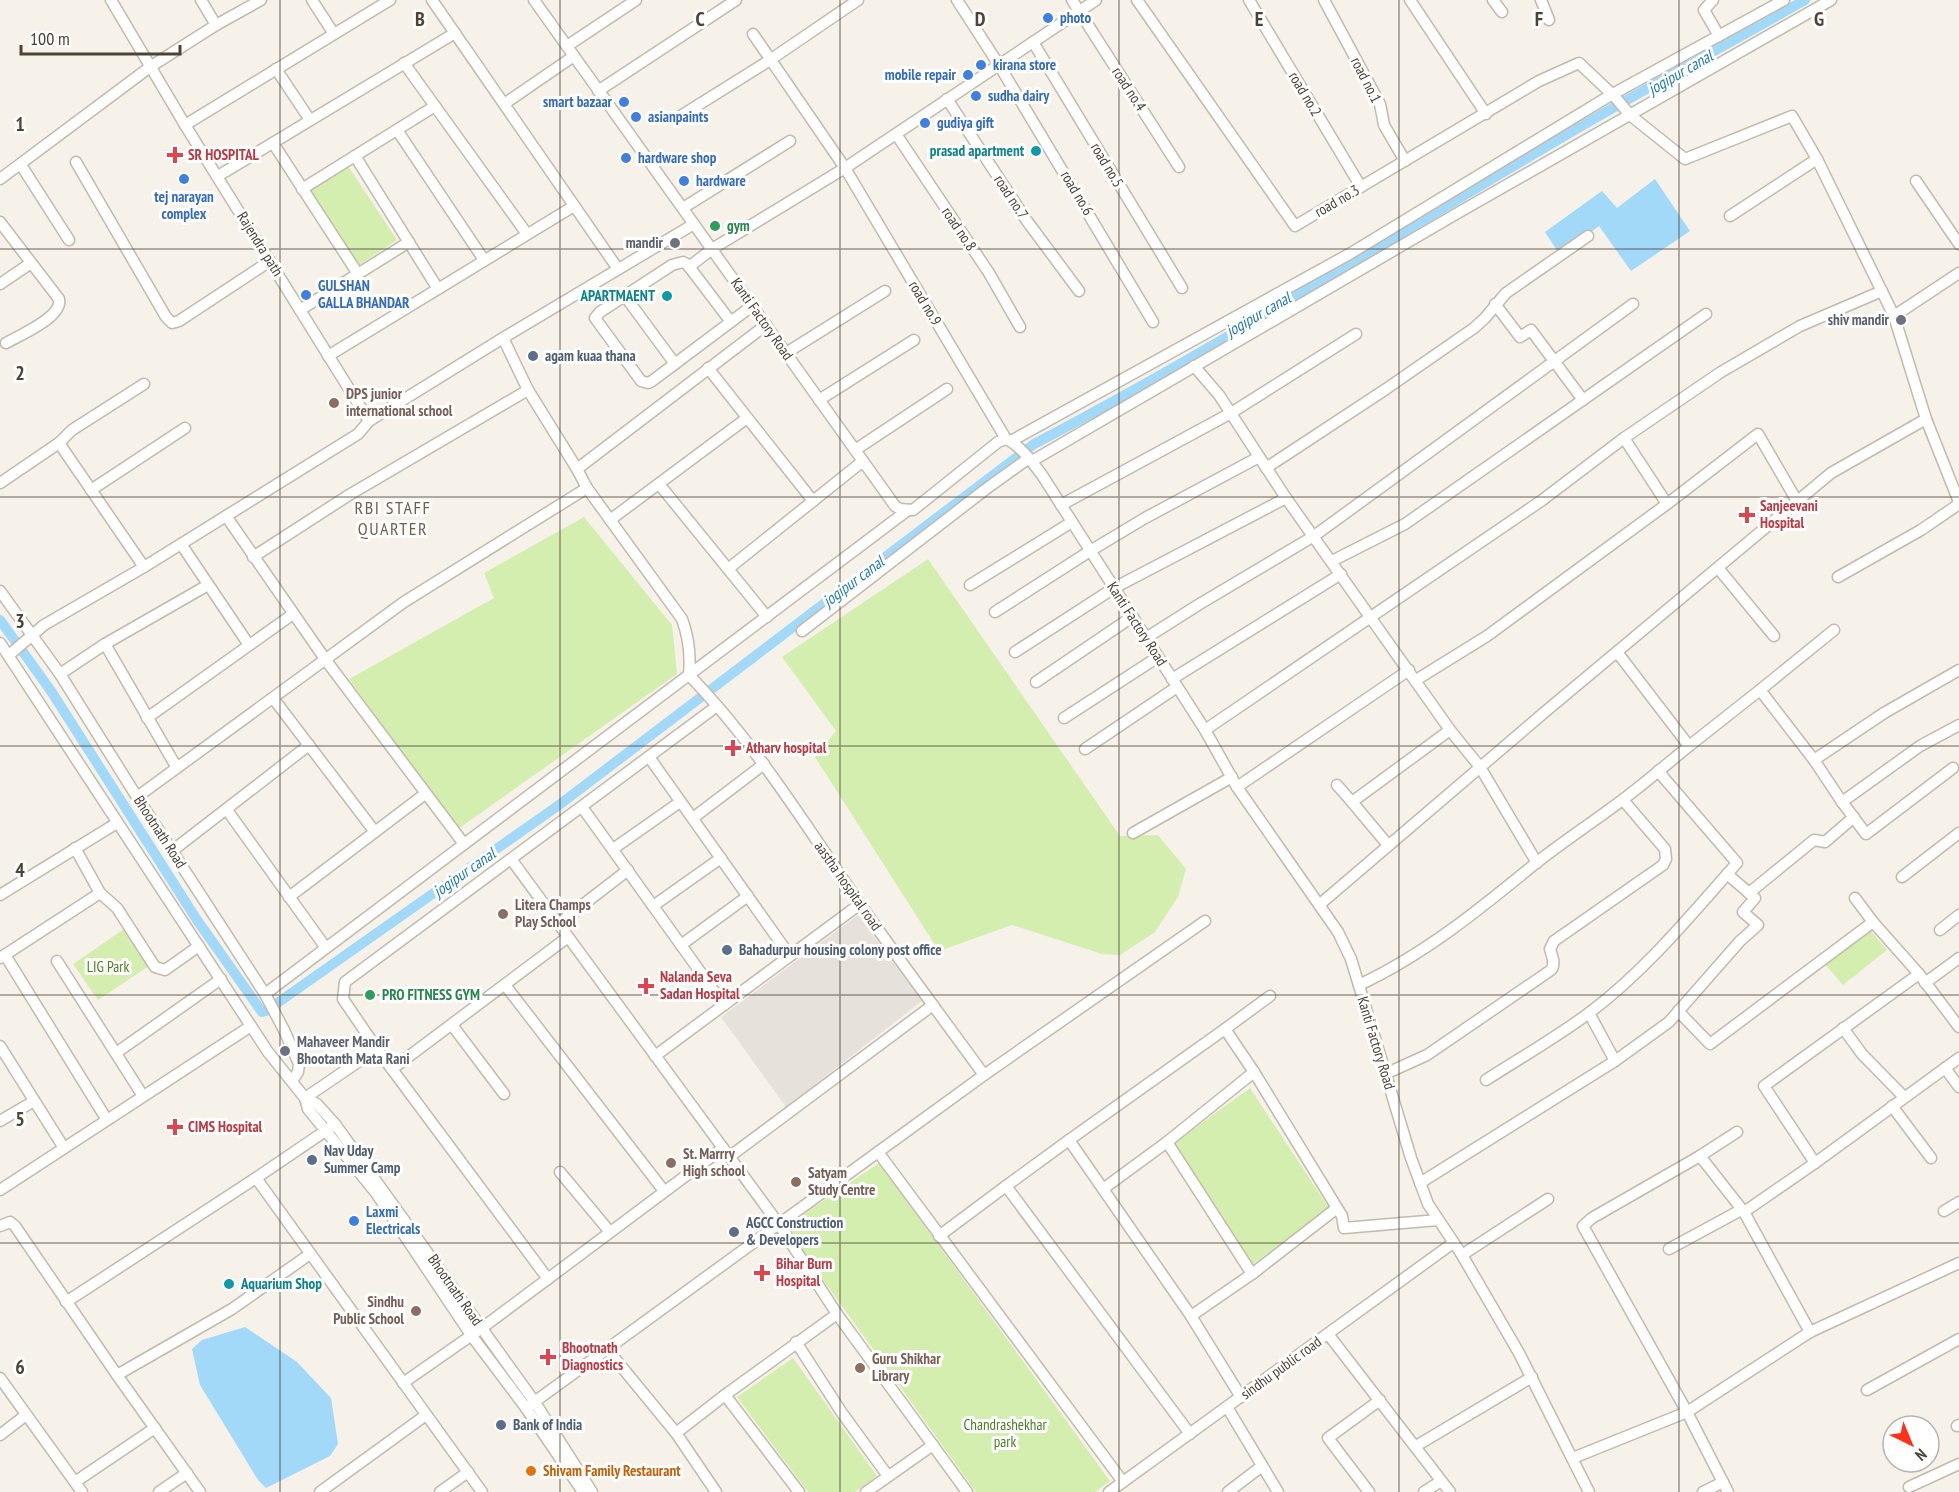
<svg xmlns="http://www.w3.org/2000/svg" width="1959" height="1492" viewBox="0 0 1959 1492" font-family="'PT Sans Narrow',sans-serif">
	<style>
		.industrial { fill: #e6e1db }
		.green { fill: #d4eeaf }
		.water { fill: #a2d8f8 }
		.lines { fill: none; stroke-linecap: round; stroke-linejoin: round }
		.canal { stroke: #a2d8f8; stroke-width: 10 }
		.minor-casing { stroke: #c3baab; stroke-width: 13 }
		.minor { stroke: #fff; stroke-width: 10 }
		.grid { fill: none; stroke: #4c4337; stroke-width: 1.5; stroke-opacity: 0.55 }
		.shop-dot { fill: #3f7fe0; stroke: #fff; stroke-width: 2 }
		.culture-dot { fill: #0f9aa8; stroke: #fff; stroke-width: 2 }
		.health-dot { fill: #e0444e; stroke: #fff; stroke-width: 2 }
		.leisure-dot { fill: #2e9e5b; stroke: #fff; stroke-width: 2 }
		.worship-dot { fill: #6b7280; stroke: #fff; stroke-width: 2 }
		.service-dot { fill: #5c6f8a; stroke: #fff; stroke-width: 2 }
		.education-dot { fill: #8d6e63; stroke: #fff; stroke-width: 2 }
		.food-dot { fill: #e8710a; stroke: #fff; stroke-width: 2 }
		.labels { text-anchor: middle; stroke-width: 6; stroke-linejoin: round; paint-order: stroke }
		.shop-label { font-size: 15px; font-weight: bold; fill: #366cbe; stroke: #fff; text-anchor: start }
		.street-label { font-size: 15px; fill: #4c4337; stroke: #fff }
		.culture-label { font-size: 15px; font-weight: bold; fill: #0d838f; stroke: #fff; text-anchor: end }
		.health-label { font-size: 15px; font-weight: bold; fill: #be3a42; stroke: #fff; text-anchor: start }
		.leisure-label { font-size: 15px; font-weight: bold; fill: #27864d; stroke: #fff; text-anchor: start }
		.worship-label { font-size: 15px; font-weight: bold; fill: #5b616d; stroke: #fff; text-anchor: end }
		.service-label { font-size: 15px; font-weight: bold; fill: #4e5e75; stroke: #fff; text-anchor: start }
		.education-label { font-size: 15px; font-weight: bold; fill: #785e54; stroke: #fff; text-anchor: start }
		.park-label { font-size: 15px; fill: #497f21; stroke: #fff }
		.food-label { font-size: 15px; font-weight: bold; fill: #c56008; stroke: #fff; text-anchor: start }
		.water-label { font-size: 16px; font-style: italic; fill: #217bb3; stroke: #fff }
		.quarter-label { font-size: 18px; letter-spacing: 1.5px; fill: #70604d; stroke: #fff }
		.grid-label { font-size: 20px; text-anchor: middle; font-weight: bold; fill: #4c4337; stroke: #fff; stroke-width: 6; stroke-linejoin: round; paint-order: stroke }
	</style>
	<rect width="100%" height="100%" fill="#f6f2ea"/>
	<path class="industrial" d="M858,915L922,1001L786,1107L721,1017Z"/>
	<g class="green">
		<path d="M348,166L397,240L356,267L307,193Z"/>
		<path d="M584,517L672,625L677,674L458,829L349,679L494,598L484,573Z"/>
		<path d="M928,559L1120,836L1158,835L1186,869L1178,897L1155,932L1120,955L1102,954L1012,925L939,951L815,757L836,731L782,657Z"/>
		<path d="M127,927L149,966L98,1000L73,964Z"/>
		<path d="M1869,929L1887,950L1843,985L1824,963Z"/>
		<path d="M1250,1088L1329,1208L1249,1267L1170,1146Z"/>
		<path d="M879,1163L1110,1481L1095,1492H976L785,1227Z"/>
		<path d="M793,1358L877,1476L855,1492H808L737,1397Z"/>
	</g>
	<g class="water">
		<path d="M1655,179L1690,231L1631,271L1599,226L1560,255L1545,232L1602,191L1617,208Z"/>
		<path d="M245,1327L297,1362L331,1398L338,1444L330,1456L266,1488L258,1480L200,1385L192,1349L202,1340Z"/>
	</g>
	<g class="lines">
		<path class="canal" d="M0,620L51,691L197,920L262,1012L266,1011L559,805L1034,444C1216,349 1390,238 1568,134C1646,88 1726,45 1805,0"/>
		<defs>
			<g id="minor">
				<path d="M111,0L185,125L369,421"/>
				<path d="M201,0L216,25"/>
				<path d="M312,0L334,34"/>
				<path d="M432,0L618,269"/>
				<path d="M534,0L895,506L900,509L913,510L998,442L1006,439C1019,444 1033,463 1042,475L1205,730L1237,787L1338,932L1351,959L1411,1158L1428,1204L1462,1255L1519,1353L1589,1492"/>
				<path d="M957,0L999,65L1153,322"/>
				<path d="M1072,0L1179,167"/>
				<path d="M1137,0L1295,226L1539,81L1579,63L1615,97L1630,115L1685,159L1792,116L1817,159L1894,316L1926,419L1959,502"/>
				<path d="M1249,0L1361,187"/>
				<path d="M1324,0L1380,104L1384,125L1405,161"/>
				<path d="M1410,0L1486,114"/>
				<path d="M1493,0L1502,12"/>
				<path d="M1541,0L1549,20"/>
				<path d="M1713,0L1704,10L1719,36"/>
				<path d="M753,34L845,168L1006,439"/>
				<path d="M1033,42L1182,288"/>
				<path d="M567,46L636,0"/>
				<path d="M404,63L527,234"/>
				<path d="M276,69L310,120"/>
				<path d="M598,91L736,0"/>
				<path d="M947,99L1027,221L1079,291"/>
				<path d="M504,104L574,56"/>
				<path d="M679,117L767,62L858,0"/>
				<path d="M185,125L390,0"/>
				<path d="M397,130L484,260"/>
				<path d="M896,134L989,273L1020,327"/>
				<path d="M273,143L358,274"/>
				<path d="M355,156L438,289"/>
				<path d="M76,162L166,317L172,323L179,321L270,261"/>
				<path d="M21,165L69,240"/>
				<path d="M218,176L455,33"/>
				<path d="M0,179L150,67L216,25L261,0"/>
				<path d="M1916,181L1959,244"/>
				<path d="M302,189L435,106"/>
				<path d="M683,208L790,141"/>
				<path d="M1730,216L1817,159"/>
				<path d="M0,222L59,299C63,317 20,335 6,343"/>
				<path d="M689,267L712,249L845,168L1096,0"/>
				<path d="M0,284L31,263"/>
				<path d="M625,296L675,364"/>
				<path d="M1495,304L1520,337L1531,330L1583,400"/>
				<path d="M300,310L409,242"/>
				<path d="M1894,316L1959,273"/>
				<path d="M731,322L687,264L683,262L672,265L600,312L595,318L641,381L648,383L652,381L752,306"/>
				<path d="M766,325L577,469L587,488L682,619C689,638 691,654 689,675C754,742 803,821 855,897C897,957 941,1016 984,1075"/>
				<path d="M503,338L528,390L577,469"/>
				<path d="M786,353L885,291"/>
				<path d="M328,356L574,206"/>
				<path d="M1194,366L1219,395L1286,498L1450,730L1480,767L1537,863"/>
				<path d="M708,368L813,501"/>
				<path d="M819,400L914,340"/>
				<path d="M1624,438L1667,504"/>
				<path d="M1011,441L1351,253L1611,95L1784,0"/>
				<path d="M59,443L144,567"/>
				<path d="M855,450L947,389"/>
				<path d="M1032,461L1456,214L1831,0"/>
				<path d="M1266,468L1386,389L1474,328L1485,318L1506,293L1588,236"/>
				<path d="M0,483L59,443L72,430L144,384"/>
				<path d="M659,484L767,617"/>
				<path d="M91,490L185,428"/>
				<path d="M1061,505L1231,413L1356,334"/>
				<path d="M226,516L325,659L464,844"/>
				<path d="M610,520L747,418"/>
				<path d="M181,544L249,645"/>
				<path d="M253,557L349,495L528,390"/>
				<path d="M1332,561L1405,524L1706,314"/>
				<path d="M1718,568L1774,636"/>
				<path d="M728,569L863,461"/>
				<path d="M1838,577L1921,530L1959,504"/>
				<path d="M970,585L1072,522"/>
				<path d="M0,591L60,674L137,797L265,994L284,1030L299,1064L298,1072L292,1081"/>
				<path d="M995,612L1090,551L1145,518L1259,457"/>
				<path d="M802,631L986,489L1029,458"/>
				<path d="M1146,638L1198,605L1314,536L1633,304"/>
				<path d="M0,643L268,1052L305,1098L308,1109L376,1193L471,1335L526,1408L583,1492"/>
				<path d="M105,644L177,768"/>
				<path d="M1015,652L1114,588L1286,498"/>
				<path d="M1617,652L1689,746L1760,690L1814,760L1842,802L1866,834L1953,768"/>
				<path d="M9,655L44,625L144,567L358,434L369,421L503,338L694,224"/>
				<path d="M60,674L105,644L208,585"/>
				<path d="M1172,679L1341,574"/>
				<path d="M1416,680L1487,636L1667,504L1758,434L1797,501"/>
				<path d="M1036,682L1132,617"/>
				<path d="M1760,690L1834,630"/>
				<path d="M273,698L375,832"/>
				<path d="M147,718L293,614"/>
				<path d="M1064,718L1158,657"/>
				<path d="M1205,730L1541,501L1624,438L1721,372L1800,326L1882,291"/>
				<path d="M1085,749L1177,687"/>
				<path d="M649,757L790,956"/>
				<path d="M1814,760L1884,713L1959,670"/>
				<path d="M1337,785L1352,802"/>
				<path d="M1237,787L1409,670"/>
				<path d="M137,797L404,602L587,488"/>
				<path d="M1842,802L1920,746L1959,725"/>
				<path d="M582,807L724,1005"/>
				<path d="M227,810L326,948"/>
				<path d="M693,818L764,764"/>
				<path d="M1133,833L1232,777"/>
				<path d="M1388,845L1352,802L1450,730"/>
				<path d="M75,848L100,893L117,908L155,967L165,970L199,946"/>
				<path d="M613,849L680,802"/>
				<path d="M172,851L309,745"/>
				<path d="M511,859L778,1223L837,1314L967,1492"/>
				<path d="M1902,877L1959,833"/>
				<path d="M1749,893L1814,840L1825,842L1854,817"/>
				<path d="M0,895L117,823"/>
				<path d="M289,897L425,794"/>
				<path d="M1855,898L1873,922L1919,974L1959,1027"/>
				<path d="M1319,905L1546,711L1831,473L1926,419"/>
				<path d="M653,906L721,858"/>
				<path d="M558,924L628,870"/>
				<path d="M1940,930L1959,915"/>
				<path d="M681,945L748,896"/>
				<path d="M5,955L107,1120"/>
				<path d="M0,958L100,893"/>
				<path d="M57,961L143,1096"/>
				<path d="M1925,983L1959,958"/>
				<path d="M505,985L664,1191"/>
				<path d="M1359,985C1425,954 1480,909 1536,863C1564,841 1593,822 1621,801C1645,783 1667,764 1689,746"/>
				<path d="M265,994L908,510"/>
				<path d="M1678,1011L1710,1044L1873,922"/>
				<path d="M1589,1013L1615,1061"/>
				<path d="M452,1025L504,1094"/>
				<path d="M1843,1028L1862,1054L1904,1097"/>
				<path d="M1225,1029L1270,996"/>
				<path d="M0,1046L64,1148"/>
				<path d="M116,1053L221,979"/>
				<path d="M655,1056L860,904"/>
				<path d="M1945,1068L1959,1087"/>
				<path d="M392,1069L568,937"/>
				<path d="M1385,1074L1427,1055L1551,970C1556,964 1552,956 1550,949L1554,941L1663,865L1666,859L1665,849L1623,800"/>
				<path d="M1486,1080C1520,1058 1557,1037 1589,1013C1645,971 1691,915 1737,863L1658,771"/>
				<path d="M305,1098L317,1104L335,1124L534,1401L592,1492"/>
				<path d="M305,1098L377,1049"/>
				<path d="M1892,1106L1931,1158"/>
				<path d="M0,1121L34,1101"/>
				<path d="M1069,1140L1225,1029L1254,1072L1342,1216L1344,1228L1438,1220"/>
				<path d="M1167,1142L1254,1072"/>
				<path d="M878,1152L1123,1482"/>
				<path d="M1700,1156L1744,1212"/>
				<path d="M729,1157L933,1005"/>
				<path d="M1815,1163L1764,1086L1919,974"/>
				<path d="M560,1172L610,1232"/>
				<path d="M256,1178L482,1492"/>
				<path d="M1420,1183L1615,1061L1669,1022L1740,941L1758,925L1743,912L1755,898L1727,874"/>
				<path d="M1103,1189L1167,1142L1252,1274L1337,1208"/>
				<path d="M0,1190L251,1026"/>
				<path d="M1944,1211L1959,1202"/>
				<path d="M0,1226L10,1222L15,1226L117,1375L200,1492"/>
				<path d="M939,1236L1006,1186"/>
				<path d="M1669,1249L1741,1210"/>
				<path d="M1462,1255L1548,1199"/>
				<path d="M548,1279L377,1049L343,999L345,982L717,706"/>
				<path d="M66,1302L256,1178L331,1127"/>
				<path d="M1191,1316L1252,1274"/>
				<path d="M1810,1332L1744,1212L1815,1163L1959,1058"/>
				<path d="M1328,1334L1450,1492"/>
				<path d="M796,1342L842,1413L888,1476"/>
				<path d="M607,1349L676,1433L716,1492"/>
				<path d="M117,1375L232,1309L310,1254"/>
				<path d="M0,1378L82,1492"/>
				<path d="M403,1383L482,1328L723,1148"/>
				<path d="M1867,1390L1959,1339"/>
				<path d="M1227,1407L1278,1492"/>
				<path d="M526,1408L984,1075L1205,921"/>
				<path d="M1957,1426L1959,1425"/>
				<path d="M676,1433L725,1395"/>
				<path d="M1190,1434L1006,1186L1069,1140L1191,1316L1241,1397"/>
				<path d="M0,1435L26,1415"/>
				<path d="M1416,1446L1532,1377"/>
				<path d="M1573,1458L1687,1412L1810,1332L1959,1263"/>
				<path d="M75,1482L155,1428"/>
				<path d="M1909,1487L1959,1464"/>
				<path d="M159,1492L187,1473"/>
				<path d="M320,1492L426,1415"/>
				<path d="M440,1492L468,1472"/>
				<path d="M799,1492L725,1395L837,1314"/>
				<path d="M866,1492L933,1445"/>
				<path d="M1109,1492L1453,1243"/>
				<path d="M1228,1492L1262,1466"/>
				<path d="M1369,1492L1328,1438L1380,1400"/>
				<path d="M1424,1492L1441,1481"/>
				<path d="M1703,1492L1723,1482"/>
				<path d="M1728,1492L1687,1412L1583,1226L1592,1218L1700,1156L1737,1132"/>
			</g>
		</defs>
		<use href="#minor" class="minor-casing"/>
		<use href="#minor" class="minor"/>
	</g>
	<path class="grid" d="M280,0V1492M560,0V1492M840,0V1492M1119,0V1492M1399,0V1492M1679,0V1492M0,249H1959M0,497H1959M0,746H1959M0,995H1959M0,1243H1959"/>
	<g class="shop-dot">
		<circle cx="1048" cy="18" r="6"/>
		<circle cx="981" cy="65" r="6"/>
		<circle cx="968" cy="75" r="6"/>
		<circle cx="976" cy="96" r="6"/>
		<circle cx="624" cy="102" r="6"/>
		<circle cx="636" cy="117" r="6"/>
		<circle cx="925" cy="123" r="6"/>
		<circle cx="626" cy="158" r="6"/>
		<circle cx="184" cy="179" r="6"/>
		<circle cx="684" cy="181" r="6"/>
		<circle cx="306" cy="295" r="6"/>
		<circle cx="354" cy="1221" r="6"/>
	</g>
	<g class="culture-dot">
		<circle cx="1036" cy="151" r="6"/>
		<circle cx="667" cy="296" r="6"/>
		<circle cx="229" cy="1284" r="6"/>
	</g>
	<g class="health-dot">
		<path d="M172 146h6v6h6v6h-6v6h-6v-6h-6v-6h6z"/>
		<path d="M1744 506h6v6h6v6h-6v6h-6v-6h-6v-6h6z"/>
		<path d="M730 739h6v6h6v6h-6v6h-6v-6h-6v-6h6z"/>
		<path d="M643 977h6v6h6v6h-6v6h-6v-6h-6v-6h6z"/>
		<path d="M172 1118h6v6h6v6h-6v6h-6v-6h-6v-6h6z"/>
		<path d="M759 1264h6v6h6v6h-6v6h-6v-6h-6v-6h6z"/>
		<path d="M545 1348h6v6h6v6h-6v6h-6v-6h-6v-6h6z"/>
	</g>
	<g class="leisure-dot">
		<circle cx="715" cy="226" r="6"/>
		<circle cx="370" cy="995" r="6"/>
	</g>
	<g class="worship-dot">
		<circle cx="675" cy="243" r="6"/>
		<circle cx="1901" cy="320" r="6"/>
		<circle cx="285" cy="1051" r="6"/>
	</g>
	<g class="service-dot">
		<circle cx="533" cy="356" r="6"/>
		<circle cx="727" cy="950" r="6"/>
		<circle cx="312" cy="1160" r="6"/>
		<circle cx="734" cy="1232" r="6"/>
		<circle cx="501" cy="1425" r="6"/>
	</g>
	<g class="education-dot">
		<circle cx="334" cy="403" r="6"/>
		<circle cx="503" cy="914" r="6"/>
		<circle cx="671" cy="1163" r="6"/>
		<circle cx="796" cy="1182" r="6"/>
		<circle cx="416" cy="1311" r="6"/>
		<circle cx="860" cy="1368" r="6"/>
	</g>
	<circle class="food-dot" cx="531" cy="1471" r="6"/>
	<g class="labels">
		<g class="shop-label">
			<text x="1060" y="23">photo</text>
			<text x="993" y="70">kirana store</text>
			<text x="956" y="80" text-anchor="end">mobile repair</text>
			<text x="988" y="101">sudha dairy</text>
			<text x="612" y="107" text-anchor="end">smart bazaar</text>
			<text x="648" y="122">asianpaints</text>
			<text x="937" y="128">gudiya gift</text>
			<text x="638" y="163">hardware shop</text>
			<text x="696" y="186">hardware</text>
			<text x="184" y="202" text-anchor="middle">tej narayan<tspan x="184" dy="17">complex</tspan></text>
			<text x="318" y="291">GULSHAN<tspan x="318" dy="17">GALLA BHANDAR</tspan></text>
			<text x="366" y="1217">Laxmi<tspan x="366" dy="17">Electricals</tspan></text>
		</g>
		<g class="street-label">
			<text transform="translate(1366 80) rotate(63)" y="5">road no.1</text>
			<text transform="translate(1129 89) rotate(57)" y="5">road no.4</text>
			<text transform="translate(1305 94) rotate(59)" y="5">road no.2</text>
			<text transform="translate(1107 165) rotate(59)" y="5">road no.5</text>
			<text transform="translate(1077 193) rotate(59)" y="5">road no.6</text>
			<text transform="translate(1011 197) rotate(57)" y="5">road no.7</text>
			<text transform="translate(1337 201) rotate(-30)" y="5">road no.3</text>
			<text transform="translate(959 229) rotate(56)" y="5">road no.8</text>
			<text transform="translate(260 244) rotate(58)" y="5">Rajendra path</text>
			<text transform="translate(925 303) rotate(59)" y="5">road no.9</text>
			<text transform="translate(762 319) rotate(55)" y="5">Kanti Factory Road</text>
			<text transform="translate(1137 624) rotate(57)" y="5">Kanti Factory Road</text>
			<text transform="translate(160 832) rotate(57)" y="5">Bhootnath Road</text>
			<text transform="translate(848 886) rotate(55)" y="5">aastha hospital road</text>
			<text transform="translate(1376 1043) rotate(73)" y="5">Kanti Factory Road</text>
			<text transform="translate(455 1290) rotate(55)" y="5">Bhootnath Road</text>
			<text transform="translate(1281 1368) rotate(-36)" y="5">sindhu public road</text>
		</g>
		<g class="culture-label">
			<text x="1024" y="156">prasad apartment</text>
			<text x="655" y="301">APARTMAENT</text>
			<text x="241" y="1289" text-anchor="start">Aquarium Shop</text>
		</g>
		<g class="health-label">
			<text x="188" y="160">SR HOSPITAL</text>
			<text x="1760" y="511">Sanjeevani<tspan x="1760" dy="17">Hospital</tspan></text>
			<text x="746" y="753">Atharv hospital</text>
			<text x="660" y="982">Nalanda Seva<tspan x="660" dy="17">Sadan Hospital</tspan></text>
			<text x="188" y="1132">CIMS Hospital</text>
			<text x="776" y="1269">Bihar Burn<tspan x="776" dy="17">Hospital</tspan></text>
			<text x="562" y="1353">Bhootnath<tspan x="562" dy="17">Diagnostics</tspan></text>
		</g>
		<g class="leisure-label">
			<text x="727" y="231">gym</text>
			<text x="382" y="1000">PRO FITNESS GYM</text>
		</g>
		<g class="worship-label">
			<text x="663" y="248">mandir</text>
			<text x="1889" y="325">shiv mandir</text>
			<text x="297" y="1047" text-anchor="start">Mahaveer Mandir<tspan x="297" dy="17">Bhootanth Mata Rani</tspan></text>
		</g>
		<g class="service-label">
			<text x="545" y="361">agam kuaa thana</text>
			<text x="739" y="955">Bahadurpur housing colony post office</text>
			<text x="324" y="1156">Nav Uday<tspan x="324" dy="17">Summer Camp</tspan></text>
			<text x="746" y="1228">AGCC Construction<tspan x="746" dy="17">&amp; Developers</tspan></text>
			<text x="513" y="1430">Bank of India</text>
		</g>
		<g class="education-label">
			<text x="346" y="399">DPS junior<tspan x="346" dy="17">international school</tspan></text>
			<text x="515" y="910">Litera Champs<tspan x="515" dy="17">Play School</tspan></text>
			<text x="683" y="1159">St. Marrry<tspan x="683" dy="17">High school</tspan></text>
			<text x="808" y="1178">Satyam<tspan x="808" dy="17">Study Centre</tspan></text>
			<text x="404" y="1307" text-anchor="end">Sindhu<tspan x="404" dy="17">Public School</tspan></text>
			<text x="872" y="1364">Guru Shikhar<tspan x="872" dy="17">Library</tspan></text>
		</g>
		<g class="park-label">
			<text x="108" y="972">LIG Park</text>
			<text x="1005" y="1430">Chandrashekhar<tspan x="1005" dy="17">park</tspan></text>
		</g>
		<g class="food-label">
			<text x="543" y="1476">Shivam Family Restaurant</text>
		</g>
		<g class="water-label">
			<text transform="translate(1680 72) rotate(-30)" y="6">jogipur canal</text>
			<text transform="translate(1258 314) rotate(-30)" y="6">jogipur canal</text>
			<text transform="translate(853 581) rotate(-37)" y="6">jogipur canal</text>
			<text transform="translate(464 872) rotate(-35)" y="6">jogipur canal</text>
		</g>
		<g class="quarter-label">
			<text x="393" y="514">RBI STAFF<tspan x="393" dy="21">QUARTER</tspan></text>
		</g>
	</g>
	<g class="grid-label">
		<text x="420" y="26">B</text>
		<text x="700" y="26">C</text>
		<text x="980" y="26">D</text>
		<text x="1259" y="26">E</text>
		<text x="1539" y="26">F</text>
		<text x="1819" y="26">G</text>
		<text x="20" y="131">1</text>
		<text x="20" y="380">2</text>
		<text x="20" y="628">3</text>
		<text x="20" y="877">4</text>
		<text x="20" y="1126">5</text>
		<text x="20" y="1374">6</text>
	</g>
	<g transform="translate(1911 1444) rotate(137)"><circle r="28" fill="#ffffff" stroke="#b7b4af" stroke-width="1.5"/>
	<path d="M0-4.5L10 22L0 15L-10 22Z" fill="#ff3219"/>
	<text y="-9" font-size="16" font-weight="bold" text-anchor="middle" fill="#4c4337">N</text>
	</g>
	<path d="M21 45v9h159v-9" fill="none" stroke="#4c4337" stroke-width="3"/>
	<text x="30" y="45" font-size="18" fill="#4c4337" stroke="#ffffff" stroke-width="4.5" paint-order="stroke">100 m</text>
</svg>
